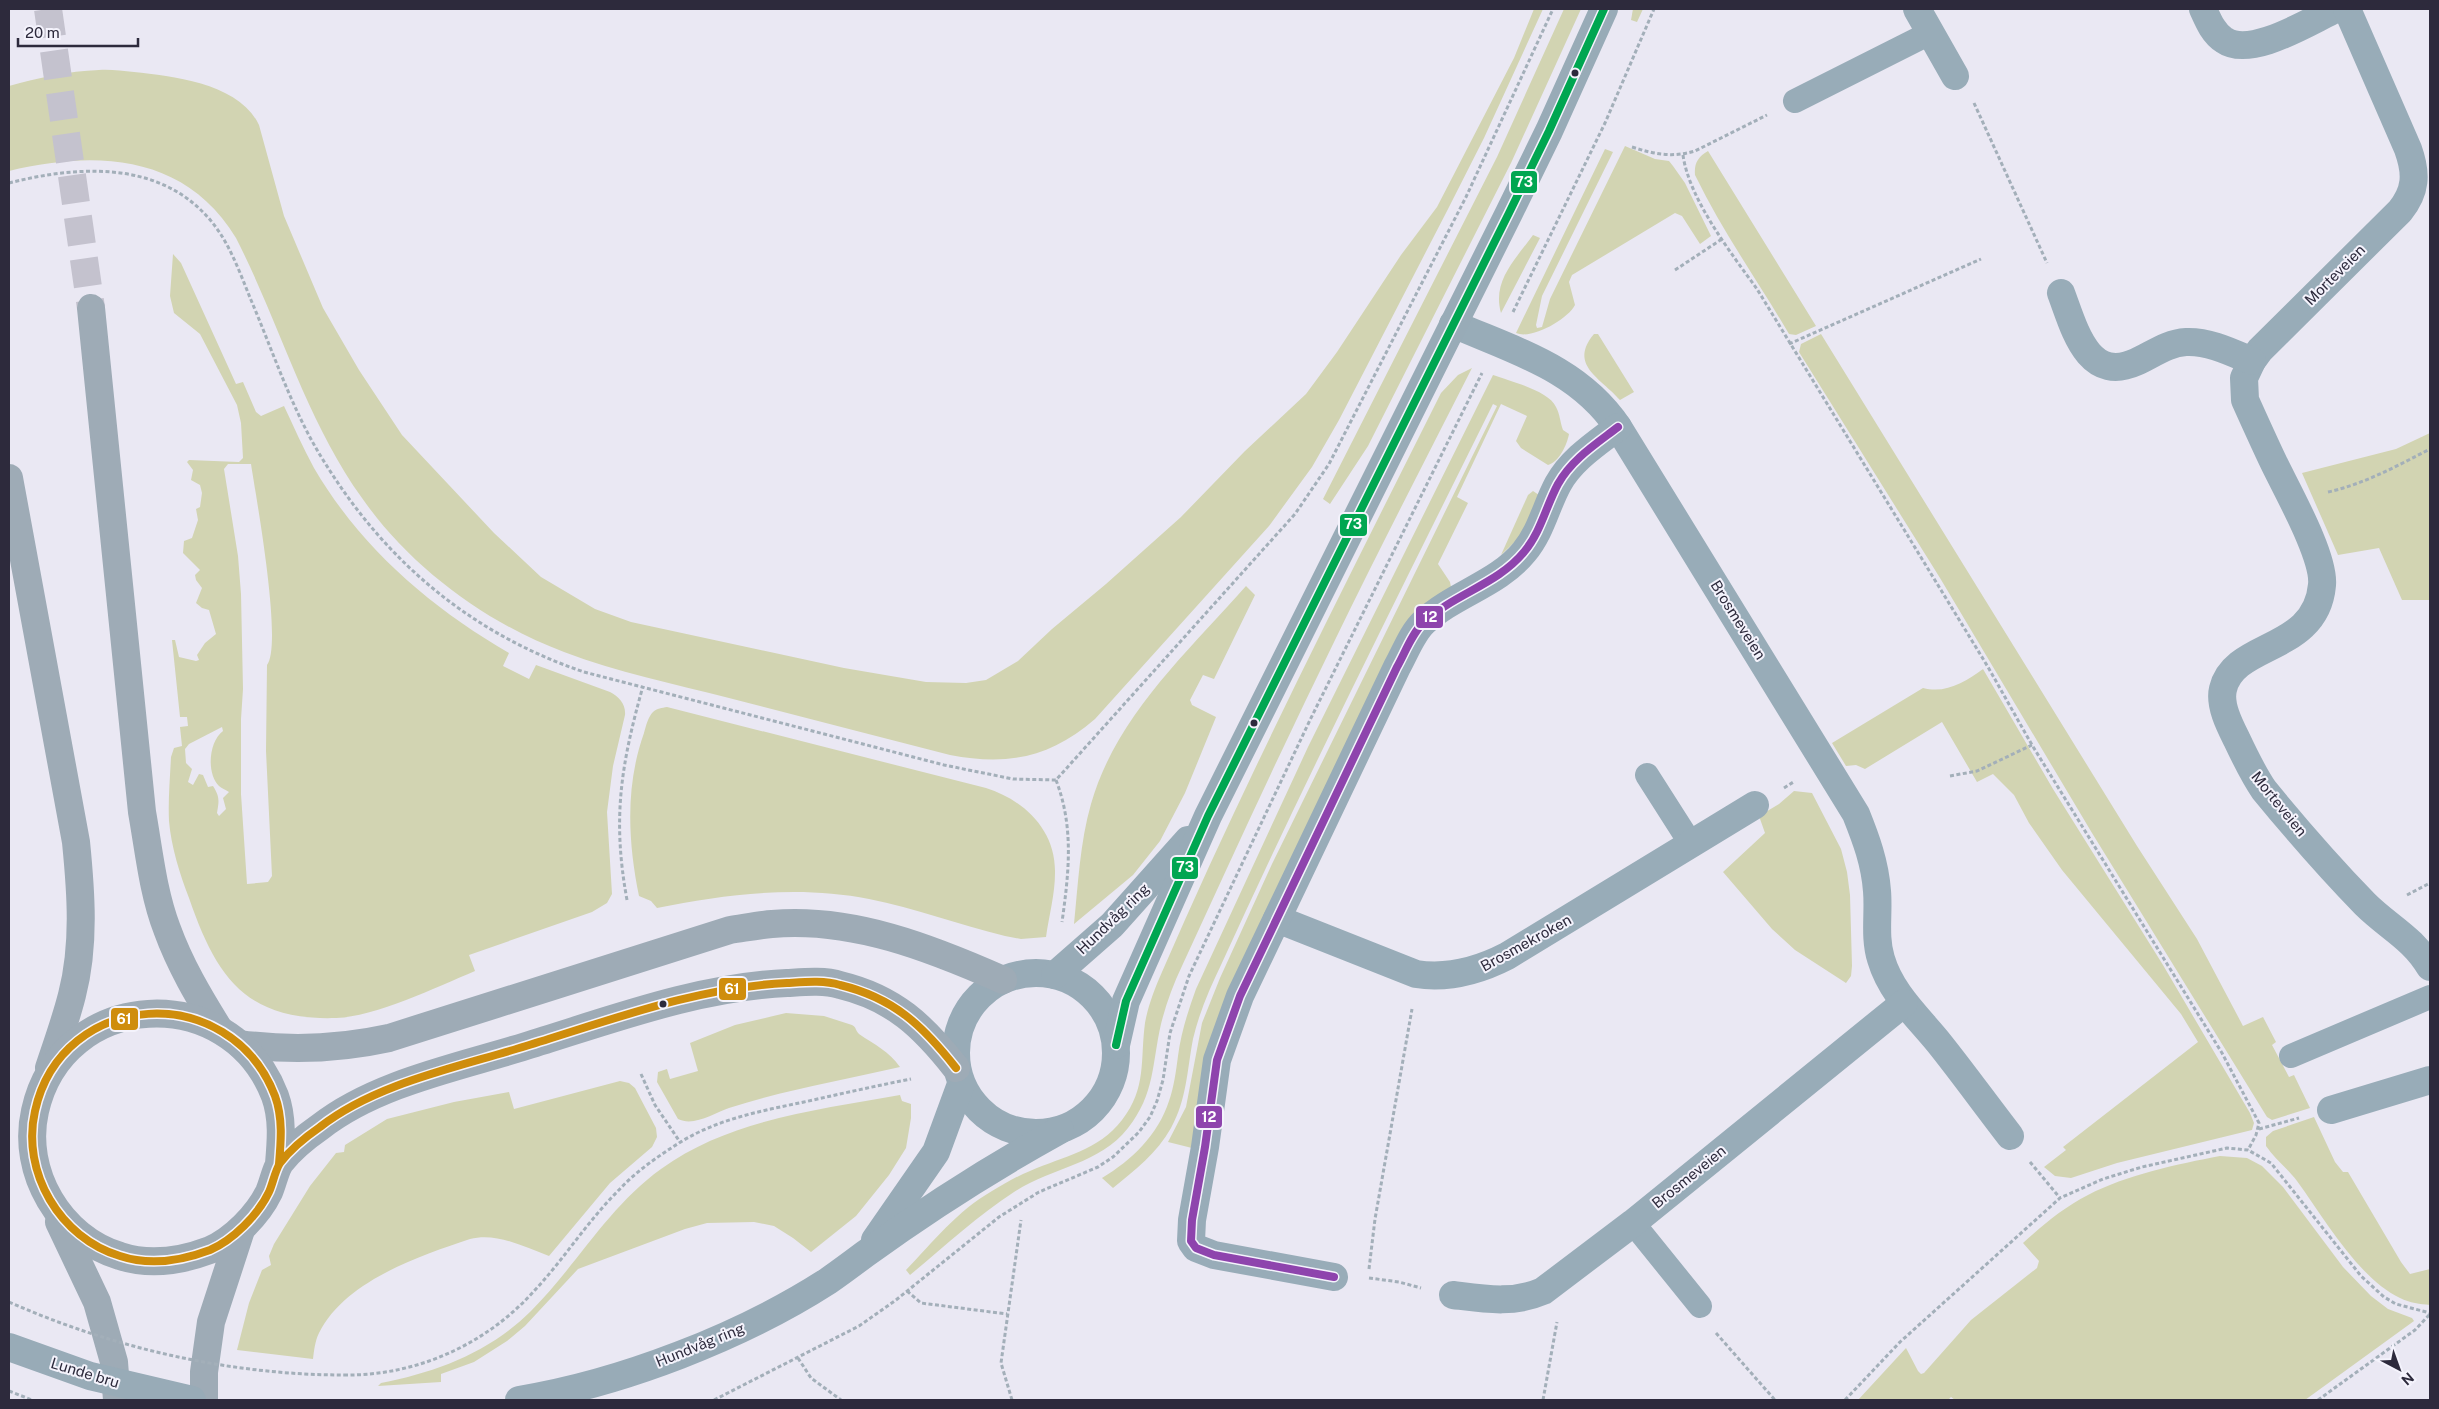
<svg xmlns="http://www.w3.org/2000/svg" width="2439" height="1409" viewBox="0 0 2439 1409" font-family="'Public Sans',sans-serif">
	<style>
		.green { fill: #d2d4b2; fill-rule: evenodd }
		.lines { fill: none; stroke-linecap: round; stroke-linejoin: round }
		.trunk-tunnel { stroke: #c4c2ce; stroke-width: 28; stroke-dasharray: 28 14; stroke-linecap: butt }
		.path { stroke: #a3afb9; stroke-width: 3; stroke-dasharray: 4 2.5; stroke-linecap: butt }
		.service { stroke: #98acb8; stroke-width: 24 }
		.minor { stroke: #98acb8; stroke-width: 28 }
		.secondary { stroke: #98abb7; stroke-width: 28 }
		.trunk { stroke: #9eabb6; stroke-width: 28 }
		.path-bridge { stroke: #a3afb9; stroke-width: 3; stroke-dasharray: 4 2.5; stroke-linecap: butt }
		.secondary-bridge { stroke: #98abb7; stroke-width: 28 }
		.bus-1-casing { stroke: #f4f3fc; stroke-width: 11 }
		.bus-2-casing { stroke: #f4f3fc; stroke-width: 11 }
		.bus-3-casing { stroke: #f4f3fc; stroke-width: 11 }
		.bus-1 { stroke: #00a651; stroke-width: 8 }
		.bus-2 { stroke: #cf8d0c; stroke-width: 8 }
		.bus-3 { stroke: #8e44ad; stroke-width: 8 }
		.bus-dot { fill: #2d2a3c; stroke: #f4f3fc; stroke-width: 2 }
		.labels { text-anchor: middle; stroke-width: 4; stroke-linejoin: round; paint-order: stroke }
		.street-label { font-size: 15px; fill: #2d2a3c; stroke: #f4f3fc }
		.line-badge { stroke: #f4f3fc; stroke-width: 2 }
		.badge-label { font-size: 14px; text-anchor: middle; font-weight: bold; fill: #fff }
	</style>
	<rect width="100%" height="100%" fill="#eae8f3"/>
	<g class="green">
		<path d="M1534,9H1543L1484,138L1447,211L1339,420L1312,467L1269,526L1095,719C1050,758 1007,766 950,755C876,736 802,717 729,698C674,684 617,672 564,652C486,623 410,567 362,498C305,418 280,324 236,238C185,154 96,150 9,171V86C38,78 68,71 99,70C110,69 122,71 134,72C174,76 240,84 259,125L284,216L323,308L359,370L402,435L494,533L541,577L595,609L631,622L844,668L926,682L966,683L986,680L1018,661L1052,629L1106,584L1181,517L1245,451L1306,394L1337,352L1401,255L1437,207L1514,58Z"/>
		<path d="M1564,9H1581L1511,163L1368,446L1330,504L1323,499L1497,157Z"/>
		<path d="M1633,9H1643L1637,22L1631,20Z"/>
		<path d="M1625,146L1655,159L1669,161L1673,166L1685,183L1711,236L1700,244L1682,216L1675,213L1572,275L1569,282L1575,305C1568,319 1532,340 1516,333L1605,149L1613,152L1542,296L1536,325L1537,328L1542,327L1550,299Z"/>
		<path d="M1708,151L1816,326L1796,335L1789,334C1758,281 1722,231 1695,175C1694,163 1698,157 1708,151Z"/>
		<path d="M1533,235L1540,238L1501,313C1492,281 1515,260 1533,235Z"/>
		<path d="M173,254L181,263L236,384L243,382L256,412L261,416L284,406C294,427 303,448 314,468C361,548 430,607 509,653L503,666L529,679L536,665L610,692C619,697 626,704 625,715L613,766L607,812L612,894L607,903L592,912L469,955L475,971C437,987 374,1017 336,1018C245,1021 216,976 189,898C180,875 171,846 169,821C168,800 170,778 171,757L174,748L182,746L180,727L188,726L187,717H180L172,640H175L179,657L196,661L199,660L197,655L205,643L216,634L209,610L202,608L196,603L202,588L196,580L195,575L200,570L183,553L184,541L192,538L198,520L196,509L200,507L202,493L200,485L191,480L193,470L187,462L189,460L239,462L243,458L241,423L237,405L200,334L174,313L170,296ZM228,464H251C256,497 283,644 267,665L266,751L272,876L268,882L247,884L241,794V719L243,689L241,594L238,556L224,469ZM222,727L223,731C209,741 206,773 219,786C221,788 226,790 229,792L223,798L226,809L219,816L217,813C219,801 220,797 213,786L208,787L203,775L199,774L193,785L188,782L192,769L186,763L185,749L189,744Z"/>
		<path d="M1594,334H1598L1634,392L1620,400C1601,378 1568,365 1594,334Z"/>
		<path d="M1821,334L2137,846L2197,939L2243,1026L2263,1017L2276,1042L2272,1045L2289,1077L2294,1075L2310,1108L2272,1120L2267,1117L2092,833L1940,578L1799,352L1801,344Z"/>
		<path d="M1472,368C1426,459 1379,549 1335,640C1282,748 1232,857 1182,966C1173,985 1166,1004 1161,1024C1152,1063 1155,1094 1128,1128C1099,1165 1052,1167 1014,1192C977,1216 944,1247 910,1275L906,1270C933,1242 957,1211 992,1191C1004,1184 1017,1176 1030,1171C1064,1156 1098,1151 1122,1120C1147,1088 1140,1060 1145,1023C1148,1006 1155,988 1162,972C1247,776 1345,585 1441,393L1458,375Z"/>
		<path d="M1493,375C1510,381 1549,391 1556,407C1560,414 1560,422 1563,430L1569,434C1567,445 1559,462 1548,465L1521,448L1516,441L1527,416L1501,404L1457,497L1468,503L1438,564L1450,582L1451,587L1403,632L1192,1148L1168,1142L1186,1107L1202,1023L1220,978L1272,864L1497,406L1493,404C1401,590 1307,776 1221,965C1210,988 1199,1013 1193,1039C1187,1070 1187,1099 1171,1128C1157,1153 1135,1170 1113,1188L1102,1178C1132,1160 1158,1135 1169,1101C1174,1087 1176,1071 1178,1056C1181,1033 1188,1011 1196,989L1308,747Z"/>
		<path d="M2430,433V600H2402L2379,548L2338,555L2302,473L2396,449Z"/>
		<path d="M1533,491L1539,495L1521,536L1501,555L1528,495Z"/>
		<path d="M1246,586L1255,595L1214,679L1203,675L1190,700L1192,705L1216,717L1185,793L1160,841L1133,875L1074,924C1078,885 1080,842 1091,804C1116,716 1187,653 1246,586Z"/>
		<path d="M1983,669L2053,789L2163,965L2250,1113L2254,1123L2252,1130L2117,1163L2071,1178L2055,1176L2044,1167L2066,1150L2063,1147L2198,1042L2181,1014L2062,870L2029,823L2014,795L1993,774L1977,782L1942,722L1865,769L1856,765L1846,766L1832,743L1923,688C1946,694 1965,682 1983,669Z"/>
		<path d="M667,707L986,788C1024,800 1056,830 1055,873C1055,894 1049,916 1046,937L1021,939L1005,936C959,925 915,908 869,899C799,885 726,894 657,908L651,901L639,896C628,842 625,786 644,733C646,726 648,717 653,712C657,708 662,708 667,707Z"/>
		<path d="M1794,791L1812,793L1841,849L1847,872L1850,895L1852,966L1851,976L1846,983L1795,950L1772,929L1723,872L1765,833L1759,816L1779,804Z"/>
		<path d="M786,1013L824,1016L852,1025C857,1028 855,1030 859,1034C875,1045 889,1051 900,1067C844,1080 784,1090 729,1108C714,1113 694,1127 678,1119L657,1082L658,1072L667,1069L670,1079L698,1071L690,1043L735,1025Z"/>
		<path d="M620,1081L629,1083L635,1088L656,1128L657,1137L652,1147L610,1183L549,1256C524,1247 497,1232 470,1239C419,1256 345,1281 319,1333C315,1341 314,1351 313,1359L237,1350L249,1303L262,1270L271,1265L269,1256L274,1244L310,1186L336,1153L344,1152L345,1145L387,1119L454,1102L509,1092L514,1109Z"/>
		<path d="M900,1095L902,1101L911,1104V1118L906,1148L889,1175L856,1216L811,1252L793,1238L774,1226L754,1222L707,1223L685,1229L578,1269L525,1326L507,1341L474,1362L441,1374V1382L378,1386L381,1383C437,1372 490,1352 531,1311C577,1265 608,1207 661,1169C730,1119 818,1110 900,1095Z"/>
		<path d="M2314,1117L2335,1162L2343,1172H2348L2401,1262L2410,1274L2430,1269V1305C2420,1304 2410,1303 2400,1298C2358,1278 2324,1218 2297,1181C2288,1169 2274,1158 2266,1146V1137L2273,1131Z"/>
		<path d="M2220,1156L2247,1158L2262,1166L2283,1187L2343,1267L2371,1296L2388,1309L2412,1318L2414,1321L2305,1400H1955L1951,1397L1948,1400H1858L1906,1348L1918,1371L1921,1374L1924,1373L1971,1320L2037,1268L2039,1261L2023,1243C2043,1225 2064,1207 2088,1195C2126,1175 2178,1164 2220,1156Z"/>
	</g>
	<g class="lines">
		<path class="trunk-tunnel" d="M48,9L91,308"/>
		<g class="path">
			<path d="M1974,103L2047,263"/>
			<path d="M1632,147C1654,154 1672,158 1695,151L1767,115"/>
			<path d="M1683,155C1689,199 1731,253 1757,289L1988,667L2032,745L2222,1053L2259,1123L2256,1135L2248,1150"/>
			<path d="M9,183C84,164 171,160 220,233C233,253 242,278 251,300C274,354 293,413 325,463C387,563 472,634 584,672L944,765L1013,779L1056,780L1295,514L1329,464L1466,197L1553,9"/>
			<path d="M1675,270L1722,239"/>
			<path d="M1513,312L1605,123L1654,9"/>
			<path d="M1789,344L1981,259"/>
			<path d="M2328,492C2364,484 2397,466 2430,449"/>
			<path d="M1950,776L1977,771L2032,745"/>
			<path d="M1056,780C1074,827 1069,872 1062,922"/>
			<path d="M1784,788L1795,781"/>
			<path d="M2407,895L2430,883"/>
			<path d="M627,900C612,818 621,765 643,686"/>
			<path d="M641,1074L655,1105L680,1142"/>
			<path d="M2259,1129L2299,1118"/>
			<path d="M2030,1162L2060,1198"/>
			<path d="M1369,1269L1375,1219L1412,1009"/>
			<path d="M1369,1278L1399,1282L1421,1288"/>
			<path d="M907,1291L921,1303L1007,1314"/>
			<path d="M1716,1333L1775,1400"/>
			<path d="M798,1358L811,1378L841,1400"/>
			<path d="M344,1375C417,1376 487,1344 535,1290C564,1259 587,1222 617,1192C635,1172 657,1157 679,1143C717,1119 761,1111 804,1102C840,1094 875,1086 911,1079"/>
			<path d="M9,1391L32,1400"/>
			<path d="M714,1400L859,1326L896,1300L999,1217L1039,1192L1098,1167L1113,1157L1139,1132L1150,1117L1157,1101L1163,1080L1170,1033L1189,976L1310,720L1482,373"/>
			<path d="M1012,1400L1001,1363L1021,1220"/>
			<path d="M1543,1400L1557,1322"/>
			<path d="M1845,1400L1900,1342L2060,1198L2103,1179L2142,1167L2227,1148L2248,1150L2271,1163L2361,1276L2384,1297L2396,1304L2430,1313"/>
			<path d="M2318,1400L2415,1330L2430,1314"/>
		</g>
		<g class="service">
			<path d="M1795,101L1930,33"/>
			<path d="M1647,775L1691,844"/>
			<path d="M2291,1056L2430,997"/>
			<path d="M1633,1223L1700,1306"/>
		</g>
		<g class="minor">
			<path d="M1917,9L1955,76"/>
			<path d="M2203,9C2208,20 2213,33 2224,40C2251,59 2311,20 2336,9"/>
			<path d="M2347,9L2408,149C2417,174 2416,191 2400,211L2260,350L2252,361L2244,378L2245,400C2254,420 2263,440 2272,459C2285,487 2325,556 2322,585C2316,653 2234,641 2223,689C2219,705 2230,726 2237,740C2245,757 2253,774 2264,790C2296,829 2330,868 2365,904C2388,927 2413,938 2430,967"/>
			<path d="M2061,293C2074,327 2087,384 2136,362C2152,355 2167,343 2186,342C2209,341 2231,352 2252,361"/>
			<path d="M1453,324C1515,351 1578,368 1618,427L1856,814C1866,839 1875,863 1877,891C1879,913 1874,937 1881,959C1891,993 1917,1016 1939,1043C1963,1073 1986,1105 2010,1136"/>
			<path d="M1277,919L1416,974C1449,979 1478,971 1507,956L1755,805"/>
			<path d="M2331,1110L2430,1080"/>
			<path d="M1334,1277L1214,1255L1196,1248L1191,1241L1192,1220L1205,1147L1217,1060L1240,996L1397,667C1405,653 1412,633 1424,622C1454,594 1498,584 1524,552C1541,532 1546,506 1558,484C1572,459 1596,444 1618,427"/>
			<path d="M1453,1295C1485,1299 1513,1304 1543,1291L1633,1223L1904,1003"/>
		</g>
		<g class="secondary">
			<circle cx="1036" cy="1053" r="80"/>
			<path d="M1055,975L1112,925L1188,840"/>
			<path d="M1116,1045L1126,1001L1208,816L1509,213L1549,131L1604,9"/>
			<path d="M875,1240L936,1152L961,1084"/>
			<path d="M519,1400C622,1383 741,1337 828,1281C841,1272 853,1263 865,1254C927,1209 993,1167 1060,1130"/>
		</g>
		<g class="trunk">
			<path d="M91,308L142,812C149,851 153,893 167,929C180,965 199,997 219,1029"/>
			<path d="M9,478L76,842C81,892 85,945 72,995C66,1019 57,1044 49,1068"/>
			<path d="M240,1044C291,1051 339,1049 389,1038L730,930C744,928 758,925 772,924C852,917 931,948 1003,980"/>
			<path d="M279,1164C281,1141 283,1118 275,1096C230,979 62,989 35,1111C21,1172 60,1238 120,1256C150,1266 181,1261 210,1250C233,1240 258,1215 269,1192C273,1183 275,1171 280,1163C290,1150 307,1136 320,1127C376,1083 459,1067 526,1046C611,1020 698,987 787,983C804,982 824,980 840,985C894,998 923,1026 956,1068"/>
			<path d="M59,1222L97,1302L114,1362L117,1400"/>
			<path d="M204,1400V1372L211,1322L241,1230"/>
		</g>
		<path class="path-bridge" d="M9,1302C113,1348 230,1375 344,1375"/>
		<path class="secondary-bridge" d="M9,1347L90,1376L192,1400"/>
		<defs>
			<path id="bus-1" d="M1116,1045L1126,1001L1208,816L1509,213L1549,131L1604,9"/>
			<path id="bus-2" d="M279,1164C281,1141 283,1118 275,1096C230,979 62,989 35,1111C21,1172 60,1238 120,1256C150,1266 181,1261 210,1250C233,1240 258,1215 269,1192C273,1183 275,1171 280,1163C290,1150 307,1136 320,1127C376,1083 459,1067 526,1046C611,1020 698,987 787,983C804,982 824,980 840,985C894,998 923,1026 956,1068"/>
			<path id="bus-3" d="M1334,1277L1214,1255L1196,1248L1191,1241L1192,1220L1205,1147L1217,1060L1240,996L1397,667C1405,653 1412,633 1424,622C1454,594 1498,584 1524,552C1541,532 1546,506 1558,484C1572,459 1596,444 1618,427"/>
		</defs>
		<use href="#bus-1" class="bus-1-casing"/>
		<use href="#bus-2" class="bus-2-casing"/>
		<use href="#bus-3" class="bus-3-casing"/>
		<use href="#bus-1" class="bus-1"/>
		<use href="#bus-2" class="bus-2"/>
		<use href="#bus-3" class="bus-3"/>
	</g>
	<g class="bus-dot">
		<circle cx="1575" cy="73" r="4.5"/>
		<circle cx="1254" cy="723" r="4.5"/>
		<circle cx="663" cy="1004" r="4.5"/>
	</g>
	<g class="labels">
		<g class="street-label">
			<text transform="translate(2335 275) rotate(-45)" y="5">Morteveien</text>
			<text transform="translate(1738 620) rotate(58)" y="5">Brosmeveien</text>
			<text transform="translate(2279 804) rotate(51)" y="5">Morteveien</text>
			<text transform="translate(1113 919) rotate(-44)" y="5">Hundvåg ring</text>
			<text transform="translate(1526 943) rotate(-29)" y="5">Brosmekroken</text>
			<text transform="translate(1689 1177) rotate(-39)" y="5">Brosmeveien</text>
			<text transform="translate(700 1345) rotate(-22)" y="5">Hundvåg ring</text>
			<text transform="translate(85 1373) rotate(17)" y="5">Lunde bru</text>
		</g>
	</g>
	<g class="line-badge">
		<rect x="1510" y="170" width="28" height="24" rx="5" fill="#00a651"/>
		<rect x="1339" y="513" width="29" height="24" rx="5" fill="#00a651"/>
		<rect x="1415" y="605" width="29" height="24" rx="5" fill="#8e44ad"/>
		<rect x="1171" y="856" width="28" height="24" rx="5" fill="#00a651"/>
		<rect x="718" y="977" width="29" height="24" rx="5" fill="#cf8d0c"/>
		<rect x="110" y="1007" width="29" height="24" rx="5" fill="#cf8d0c"/>
		<rect x="1195" y="1105" width="28" height="24" rx="5" fill="#8e44ad"/>
	</g>
	<g class="badge-label">
		<text x="1524" y="187">73</text>
		<text x="1353" y="529">73</text>
		<text x="1430" y="622">12</text>
		<text x="1185" y="872">73</text>
		<text x="732" y="994">61</text>
		<text x="124" y="1024">61</text>
		<text x="1209" y="1122">12</text>
	</g>
	<rect width="2439" height="1409" fill="none" stroke="#2d2a3c" stroke-width="20"/>
	<g transform="translate(2399 1369) rotate(139)" stroke="#f4f3fc" stroke-width="4" paint-order="stroke">
	<path d="M0-4L9 19L0 12L-9 19Z" fill="#2d2a3c"/>
	<text y="-8" font-size="14" font-weight="bold" text-anchor="middle" fill="#2d2a3c">N</text>
	</g>
	<path d="M18 38v8h120v-8" fill="none" stroke="#2d2a3c" stroke-width="2.5"/>
	<text x="25" y="38" font-size="15" fill="#2d2a3c" stroke="#f4f3fc" stroke-width="4" paint-order="stroke">20 m</text>
</svg>
